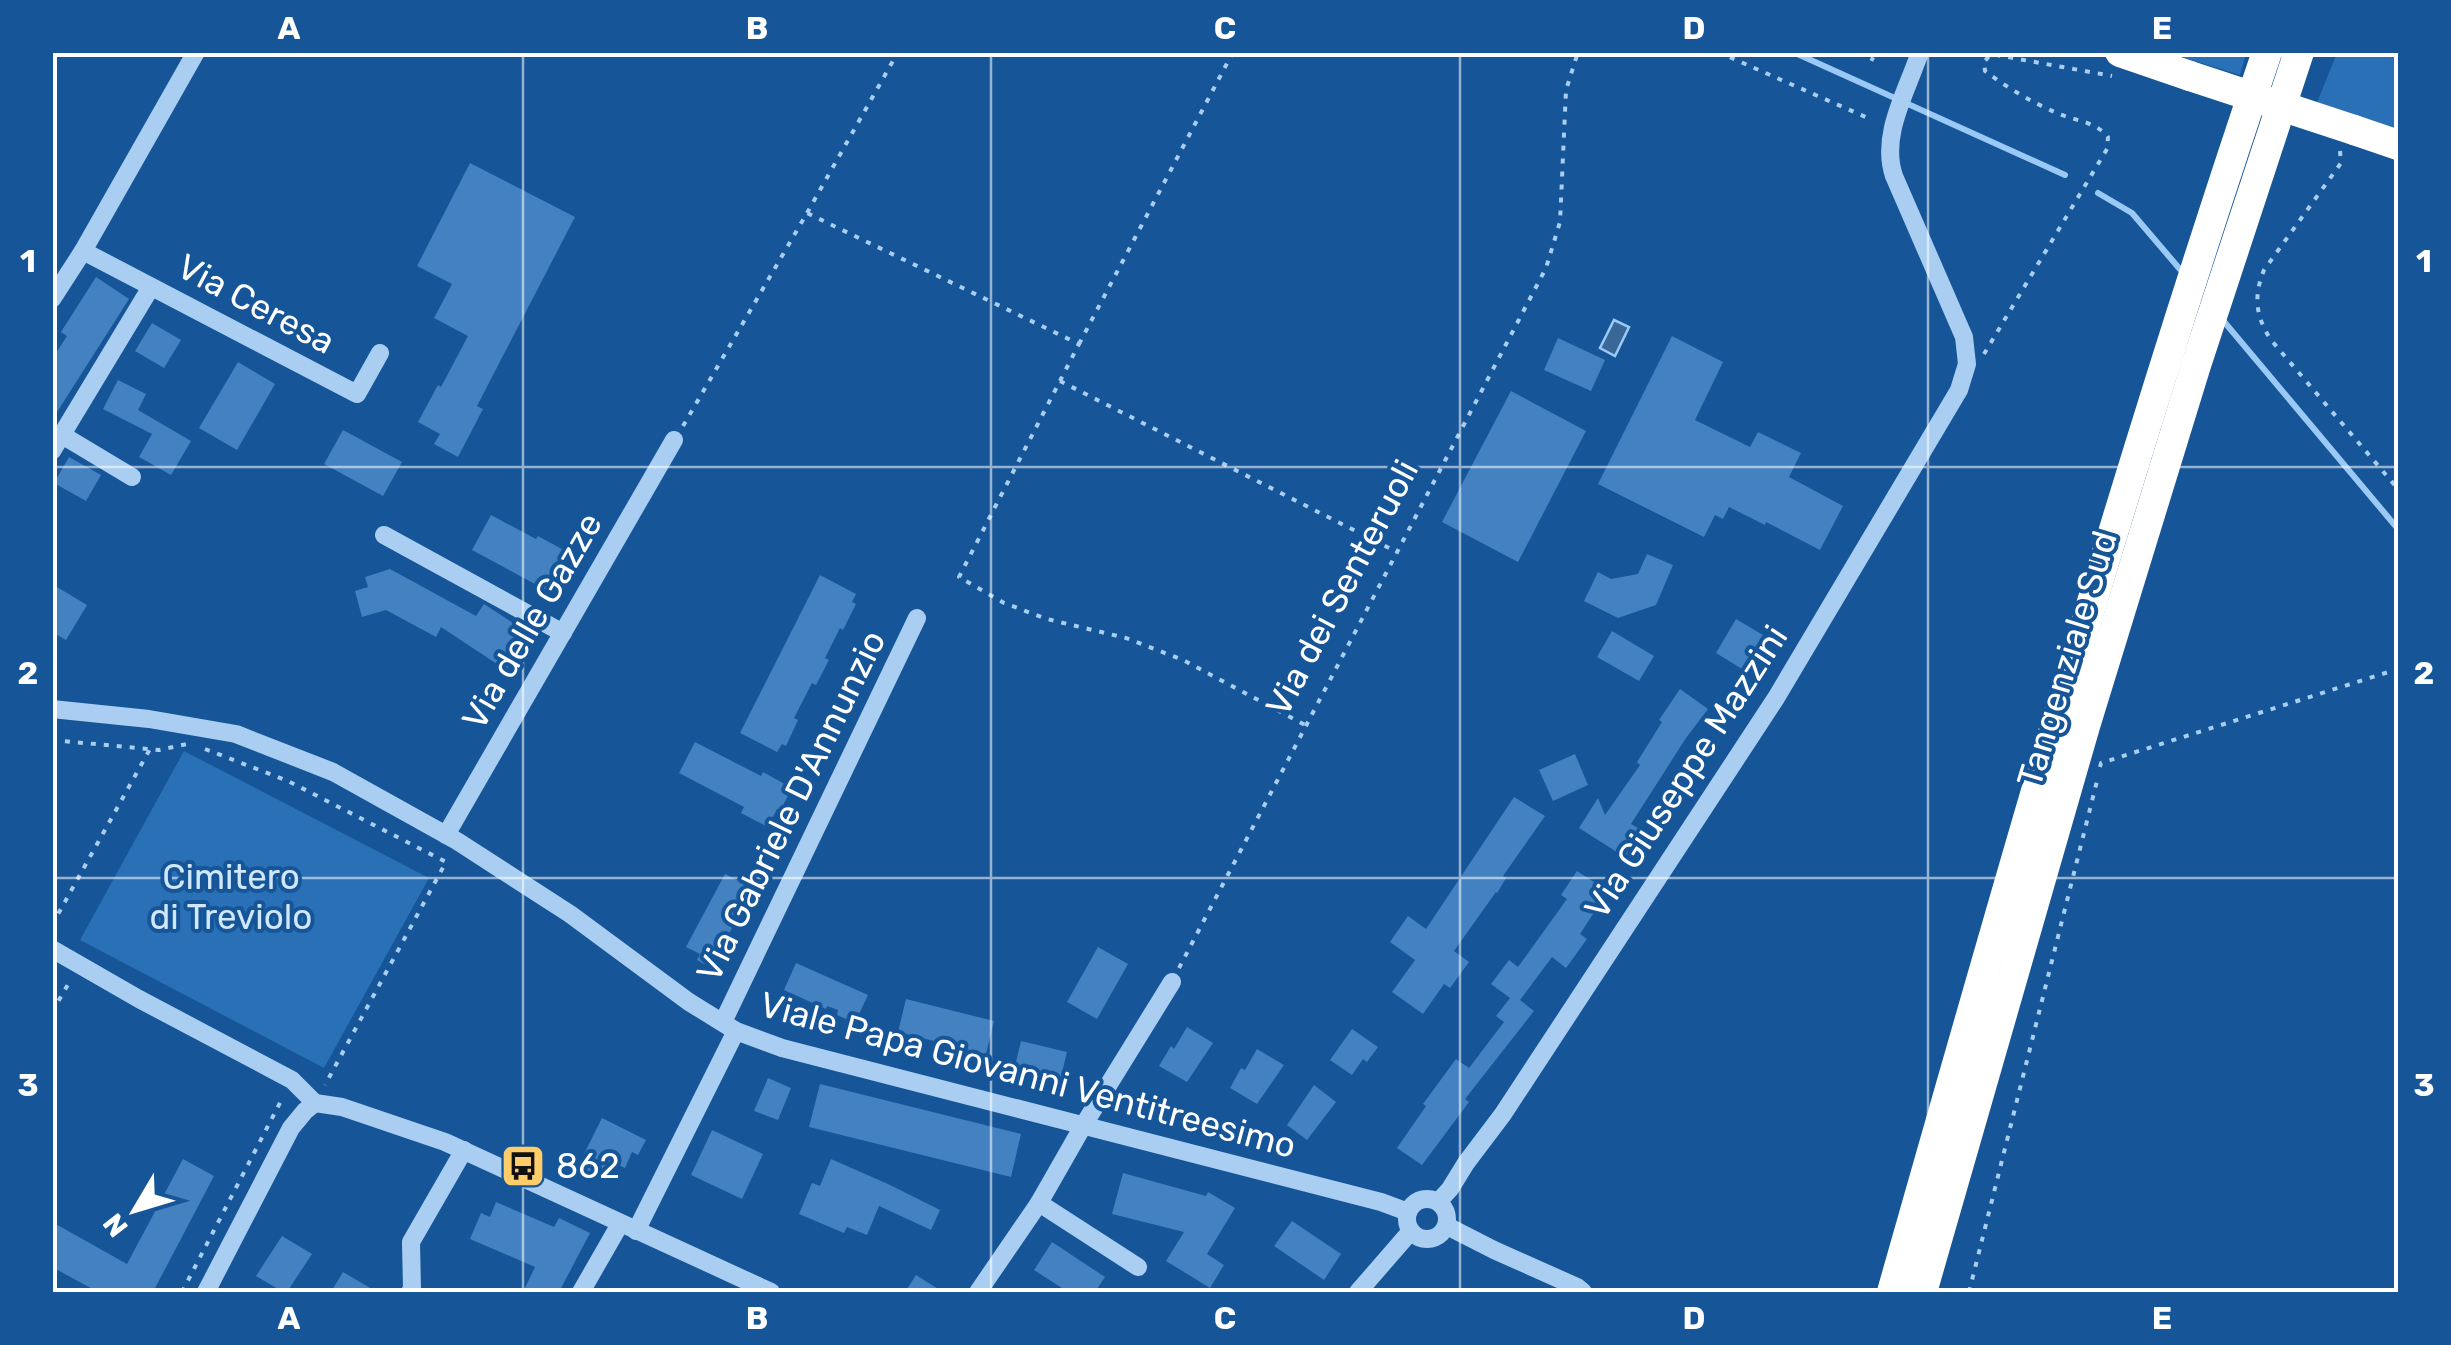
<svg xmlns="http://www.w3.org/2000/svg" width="2451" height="1345" viewBox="0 0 2451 1345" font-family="Rubik,sans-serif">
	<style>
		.green { fill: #2970b6 }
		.water { fill: #396797; stroke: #9bc9f5; stroke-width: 2.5 }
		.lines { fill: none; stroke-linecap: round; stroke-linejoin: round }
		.stream { stroke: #9bc9f5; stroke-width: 6 }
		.building { fill: #4381c1 }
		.path { stroke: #a9cef2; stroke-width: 4; stroke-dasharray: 5 8; stroke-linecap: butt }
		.minor { stroke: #a9cef2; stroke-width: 18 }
		.highway { stroke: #fff; stroke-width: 30 }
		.highway-bridge { stroke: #fff; stroke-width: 30 }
		.grid { fill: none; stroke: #fff; stroke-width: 2.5; stroke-opacity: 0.55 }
		.labels { text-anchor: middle; stroke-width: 8; stroke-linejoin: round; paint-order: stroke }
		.street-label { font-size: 35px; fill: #fff; stroke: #155598 }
		.park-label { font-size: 35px; fill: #d0e7fc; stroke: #155598 }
		.poi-label { font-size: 35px; fill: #fff; stroke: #155598; text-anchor: start }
		.neatline { fill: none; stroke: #fff; stroke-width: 4 }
		.grid-label { font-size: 32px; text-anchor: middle; font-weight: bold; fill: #fff }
	</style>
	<rect width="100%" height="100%" fill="#155598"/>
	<g class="green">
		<path d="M2169,53H2246L2240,75Z"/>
		<path d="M2337,53H2398V130L2316,105Z"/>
		<path d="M184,751L429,878L324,1068L80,940Z"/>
	</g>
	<path class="water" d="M1614,320L1629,327L1615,356L1600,348Z"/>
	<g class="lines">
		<g class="stream">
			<path d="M1793,52L2065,175"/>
			<path d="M2098,193L2132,213L2184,274"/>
			<path d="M2221,318L2398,529"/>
		</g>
	</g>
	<g class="building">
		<path d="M470,163L575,217L477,406L483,409L458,457L434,444L440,434L418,422L438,385L441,387L468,336L434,318L452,284L417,266Z"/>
		<path d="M96,277L129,299L52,420V359L67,336L61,332Z"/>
		<path d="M152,323L181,340L164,368L135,351Z"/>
		<path d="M1672,336L1723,362L1695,420L1750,447L1758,432L1801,453L1789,477L1843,506L1820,550L1766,522L1765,525L1729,507L1723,519L1715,515L1704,537L1598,484Z"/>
		<path d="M1558,338L1605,360L1591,391L1544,370Z"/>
		<path d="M238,362L275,384L237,450L199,428Z"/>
		<path d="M118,380L146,394L138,410L191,441L171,475L139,457L152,434L103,409Z"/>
		<path d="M1511,391L1586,431L1518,562L1442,522Z"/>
		<path d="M343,430L402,462L383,496L324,464Z"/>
		<path d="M69,457L101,475L86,501L54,483Z"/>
		<path d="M491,515L536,539L538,536L569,553L548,591L472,550Z"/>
		<path d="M1647,554L1673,565L1656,605L1618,618L1584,601L1598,572L1611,579L1638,574Z"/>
		<path d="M390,569L476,616L484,604L530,634L506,670L441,627L436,637L386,610L362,617L355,591L368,587L365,577Z"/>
		<path d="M820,575L856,594L852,602L856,604L843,630L840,628L825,658L829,660L816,685L812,683L794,718L798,720L786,746L782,744L777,752L740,733Z"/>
		<path d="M52,584L87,605L66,640L52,632Z"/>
		<path d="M1736,619L1763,635L1742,669L1716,653Z"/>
		<path d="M1612,631L1654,656L1639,681L1597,657Z"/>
		<path d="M1680,689L1708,709L1686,738L1631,824L1648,834L1631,861L1579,828L1598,798L1605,815L1640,765L1637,762L1662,722L1659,720Z"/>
		<path d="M695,742L761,776L763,772L792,788L780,811L777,809L768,827L741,813L744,807L679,773Z"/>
		<path d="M1575,754L1588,785L1553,801L1539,770Z"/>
		<path d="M1514,797L1545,816L1503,876L1506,878L1497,893L1496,892L1454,951L1469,962L1450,988L1444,984L1423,1014L1392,992L1415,960L1390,942L1408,916L1426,929Z"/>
		<path d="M1577,871L1608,891L1580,934L1587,939L1566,968L1552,957L1520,1000L1534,1011L1465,1099L1469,1102L1422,1165L1397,1148L1426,1106L1423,1104L1456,1059L1469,1068L1504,1022L1496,1016L1510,998L1491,984L1509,960L1518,967L1567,899L1561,895Z"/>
		<path d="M725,874L753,888L711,968L697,960L700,954L686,947Z"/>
		<path d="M1098,947L1128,964L1097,1019L1067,1002Z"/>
		<path d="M796,963L868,995L855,1023L837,1015L838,1010L827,1006L826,1009L784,990Z"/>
		<path d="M906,999L994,1021L986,1054L898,1032Z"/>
		<path d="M1187,1027L1213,1043L1187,1082L1159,1066L1171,1046L1174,1049Z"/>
		<path d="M1352,1029L1378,1047L1367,1062L1363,1059L1352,1075L1330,1060Z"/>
		<path d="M1021,1041L1067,1052L1060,1081L1014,1070Z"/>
		<path d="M1257,1049L1284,1065L1257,1104L1230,1088L1241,1068L1245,1070Z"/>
		<path d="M768,1078L791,1088L778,1120L754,1111Z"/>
		<path d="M820,1084L1021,1134L1011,1177L809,1127Z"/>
		<path d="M1314,1085L1336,1102L1307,1140L1287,1125Z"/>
		<path d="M602,1118L646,1140L638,1155L632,1152L625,1168L610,1161L602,1177L578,1166Z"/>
		<path d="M712,1130L763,1154L742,1199L691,1175Z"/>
		<path d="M183,1159L214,1176L153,1292H98L52,1267V1222L127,1264Z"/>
		<path d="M831,1159L888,1184L940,1210L931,1230L879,1206L867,1235L847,1227L844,1233L799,1214L812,1183L820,1186Z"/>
		<path d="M1123,1173L1206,1196L1208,1192L1235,1208L1207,1254L1224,1265L1210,1288L1166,1261L1184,1232L1112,1214Z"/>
		<path d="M496,1202L554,1227L559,1218L590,1233L559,1292H523L535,1267L470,1239L481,1213L490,1217Z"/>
		<path d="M1292,1221L1341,1254L1324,1280L1274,1246Z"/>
		<path d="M282,1236L312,1254L287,1292H283L256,1276Z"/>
		<path d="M1052,1242L1105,1277L1095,1292H1068L1034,1270Z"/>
		<path d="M343,1272L377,1292H331Z"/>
		<path d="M916,1275L943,1292H905Z"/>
	</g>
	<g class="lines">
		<g class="path">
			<path d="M1718,52L1870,119"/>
			<path d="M1859,52L1874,60"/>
			<path d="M2340,151L2341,163L2264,270C2253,297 2256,317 2271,340L2398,489"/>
			<path d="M807,213L898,52"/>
			<path d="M1079,344L1233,52"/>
			<path d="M1984,354L2107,149L2108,137C2095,121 2075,121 2057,113C2033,103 2006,87 1985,71L1984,62L1991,54L2112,76"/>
			<path d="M1060,381L1397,552"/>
			<path d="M683,426L807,213L1079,344L959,577L1004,603L1047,619L1126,638L1183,660L1307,726"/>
			<path d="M52,740L159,750L187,744"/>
			<path d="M205,749L288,781L446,862L325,1085"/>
			<path d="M2100,767L2101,763L2398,669"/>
			<path d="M52,925L150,749"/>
			<path d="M1179,968L1546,268L1560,222L1566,90L1578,52"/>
			<path d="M52,1012L70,981"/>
			<path d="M182,1292L283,1097"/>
			<path d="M1969,1292L2097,781"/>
		</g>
		<g class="minor">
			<path d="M83,251L357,394L380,353"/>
			<path d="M52,299L83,251L196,52"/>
			<path d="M62,435L132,477"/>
			<path d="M52,451L151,287"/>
			<path d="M384,535L563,633"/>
			<path d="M52,709L149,719L236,734L333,772L457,841L570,914L689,1002L736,1031L782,1048L1381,1202L1408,1212"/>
			<path d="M446,835L674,440"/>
			<path d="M52,949L139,999L292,1080L315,1103"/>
			<path d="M723,1022L917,618"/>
			<path d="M315,1103L342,1107L445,1142L771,1292"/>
			<circle cx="1427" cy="1219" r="20"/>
			<path d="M1438,1202L1450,1189L1466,1163L1503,1114L1776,698L1959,390L1967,364L1964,337L1894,176C1880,135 1907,91 1920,52"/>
			<path d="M1039,1203L1138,1267"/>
			<path d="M1447,1226L1494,1250L1577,1287L1583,1292"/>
			<path d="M636,1231L736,1031"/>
			<path d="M206,1292L291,1128L305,1111L315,1103"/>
			<path d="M410,1292L412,1289L411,1242L464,1150"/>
			<path d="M581,1292L620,1224"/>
			<path d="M978,1292L1039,1203L1083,1126L1172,982"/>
			<path d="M1358,1292L1411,1231"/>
		</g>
		<g class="highway">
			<path d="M2120,52L2190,76"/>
			<path d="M2354,130L2398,145"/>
			<path d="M1892,1292C2010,877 2128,462 2267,52"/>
			<path d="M1922,1292L2085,726L2196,365L2299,52"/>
		</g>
		<path class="highway-bridge" d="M2190,76L2354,130"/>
	</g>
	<path class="grid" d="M523,52V1292M991,52V1292M1460,52V1292M1928,52V1292M52,467H2398M52,878H2398"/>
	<defs>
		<symbol id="bus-square" viewBox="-11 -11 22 22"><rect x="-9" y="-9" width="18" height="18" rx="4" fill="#ffcc6a" stroke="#155598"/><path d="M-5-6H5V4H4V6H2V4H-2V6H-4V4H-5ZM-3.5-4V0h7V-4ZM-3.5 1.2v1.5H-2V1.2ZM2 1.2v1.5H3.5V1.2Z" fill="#111"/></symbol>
	</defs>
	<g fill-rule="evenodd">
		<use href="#bus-square" x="498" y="1141" width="50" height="50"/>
	</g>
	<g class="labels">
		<g class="street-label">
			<text transform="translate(256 304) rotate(28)" y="12">Via Ceresa</text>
			<text transform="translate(1342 588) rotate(-62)" y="12">Via dei Senteruoli</text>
			<text transform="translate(532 621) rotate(-60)" y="12">Via delle Gazze</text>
			<text transform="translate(2067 659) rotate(-73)" y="12">Tangenziale Sud</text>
			<text transform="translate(1686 772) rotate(-57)" y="12">Via Giuseppe Mazzini</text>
			<text transform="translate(791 806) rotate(-64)" y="12">Via Gabriele D'Annunzio</text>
			<text transform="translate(1028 1075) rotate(15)" y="12">Viale Papa Giovanni Ventitreesimo</text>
		</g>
		<g class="park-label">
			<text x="231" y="889">Cimitero<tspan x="231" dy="40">di Treviolo</tspan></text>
		</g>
		<g class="poi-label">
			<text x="556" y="1178">862</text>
		</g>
	</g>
	<rect width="2451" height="1345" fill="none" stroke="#155598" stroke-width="110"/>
	<g transform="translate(135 1210) rotate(232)" stroke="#155598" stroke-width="8" paint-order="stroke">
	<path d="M0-8L18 38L0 25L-18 38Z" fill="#ffffff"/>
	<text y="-15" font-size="28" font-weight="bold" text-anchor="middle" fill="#ffffff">N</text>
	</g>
	<rect x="55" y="55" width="2341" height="1235" class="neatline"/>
	<g class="grid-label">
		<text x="289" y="39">A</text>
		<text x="757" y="39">B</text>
		<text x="1225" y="39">C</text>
		<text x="1694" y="39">D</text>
		<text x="2162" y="39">E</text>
		<text x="28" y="272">1</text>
		<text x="2424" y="272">1</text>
		<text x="28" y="684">2</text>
		<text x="2424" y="684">2</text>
		<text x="28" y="1096">3</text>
		<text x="2424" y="1096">3</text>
		<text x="289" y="1329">A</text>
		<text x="757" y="1329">B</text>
		<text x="1225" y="1329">C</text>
		<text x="1694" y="1329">D</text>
		<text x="2162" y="1329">E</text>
	</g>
</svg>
